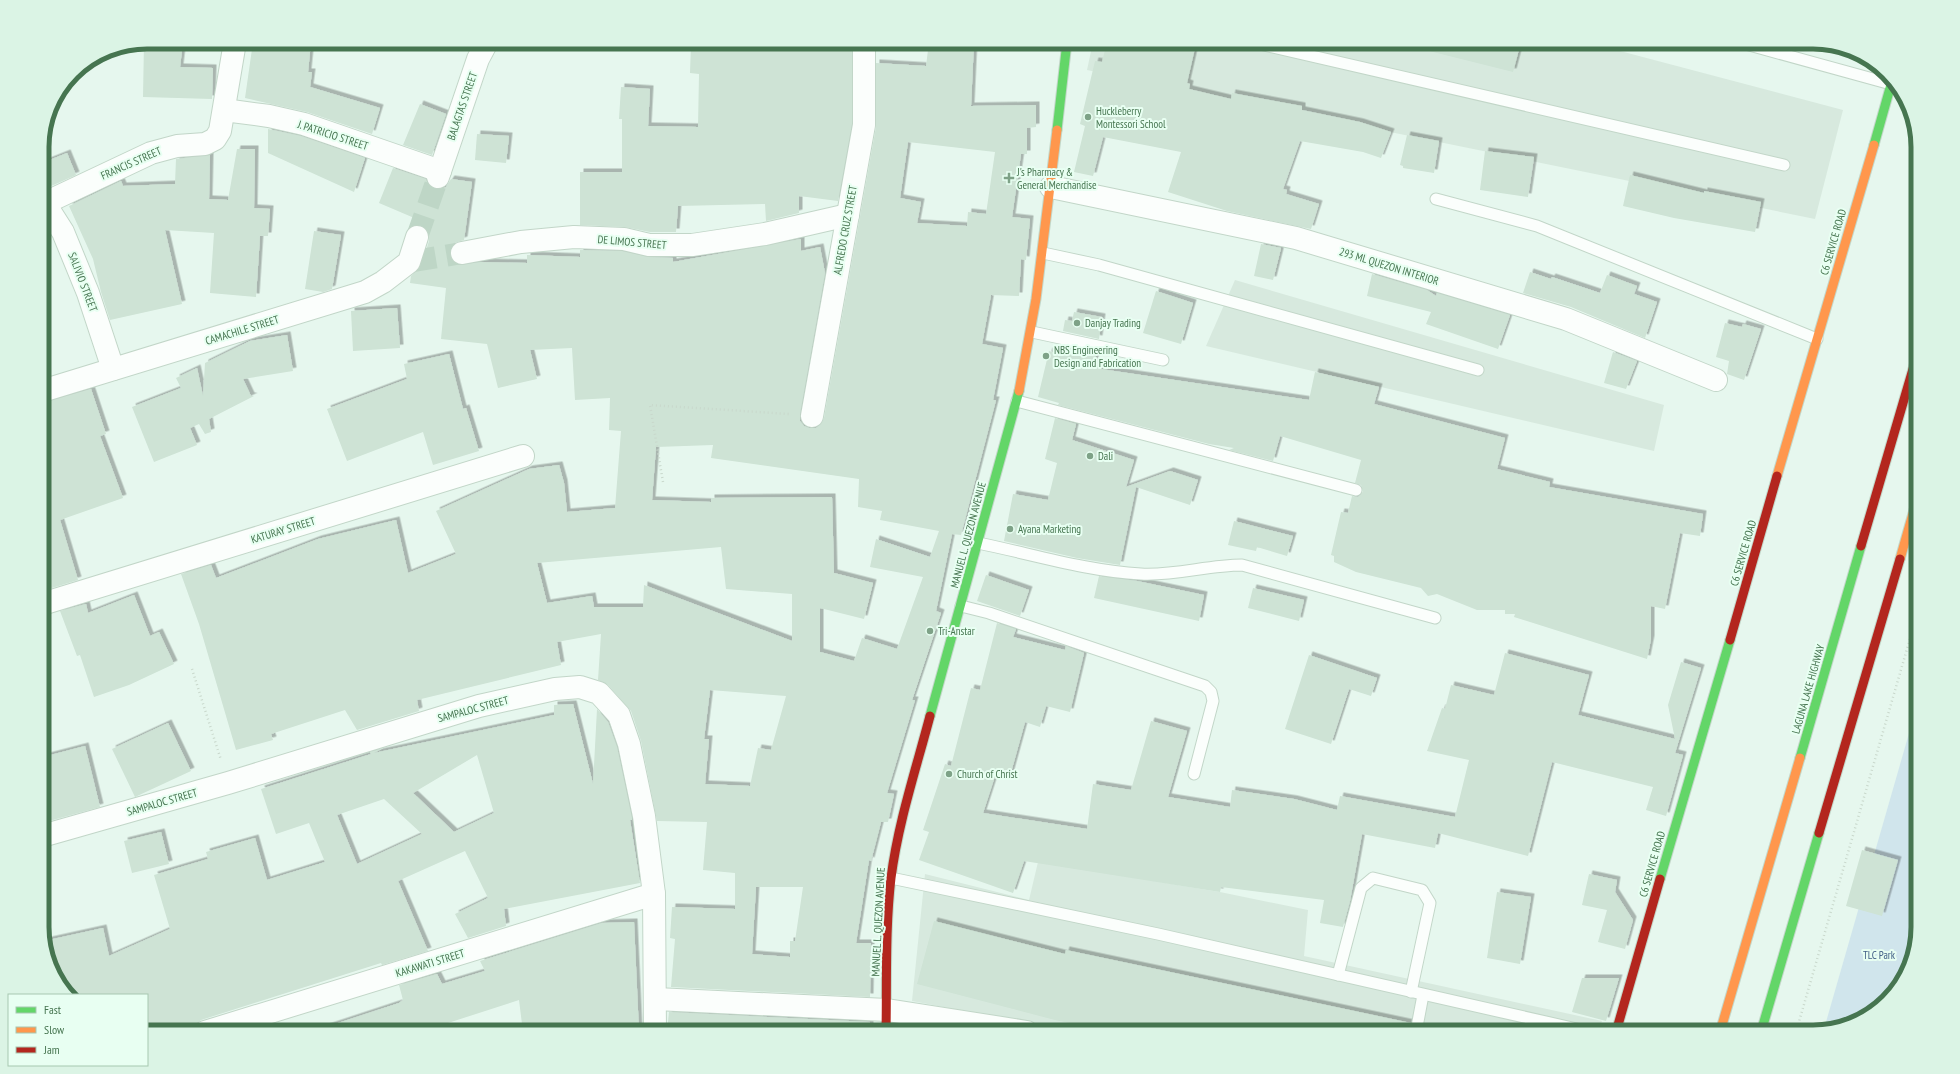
<svg xmlns="http://www.w3.org/2000/svg" width="1960" height="1074" viewBox="0 0 1960 1074" font-family="'PT Sans Narrow',sans-serif">
	<style>
		.industrial { fill: #d7e9de }
		.green { fill: #d0e5ec }
		.building { fill: #cee3d5; fill-rule: evenodd; filter: url(#shadow) }
		.lines { fill: none; stroke-linecap: round; stroke-linejoin: round }
		.street-tunnel { stroke: #bed6c6; stroke-width: 22; stroke-dasharray: 22 11; stroke-linecap: butt }
		.lane-casing { stroke: #c2d6c8; stroke-width: 13 }
		.street-casing { stroke: #c2d6c8; stroke-width: 24 }
		.fast-casing { stroke: #c3d7c9; stroke-width: 11 }
		.slow-casing { stroke: #c3d7c9; stroke-width: 11 }
		.jam-casing { stroke: #c3d7c9; stroke-width: 11 }
		.path { stroke: #c9d8cc; stroke-width: 2.5; stroke-dasharray: 1 3; stroke-linecap: butt }
		.lane { stroke: #fbfefc; stroke-width: 11 }
		.street { stroke: #fbfefc; stroke-width: 22 }
		.fast { stroke: #63d668; stroke-width: 9 }
		.slow { stroke: #ff974d; stroke-width: 9 }
		.jam { stroke: #b3261e; stroke-width: 9 }
		.poi-dot { fill: #7ea287; stroke: #e8fff2; stroke-width: 1.5 }
		.labels { text-anchor: middle; stroke-width: 4; stroke-linejoin: round; paint-order: stroke }
		.street-label { font-size: 11px; fill: #467550; stroke: #e8fff2 }
		.poi-label { font-size: 11px; fill: #467550; stroke: #e8fff2; text-anchor: start }
		.park-label { font-size: 11px; fill: #436188; stroke: #e8fff2 }
		.rim { fill: none; stroke: #467550; stroke-width: 5 }
	</style>
	<defs>
		<filter id="shadow"><feDropShadow dx="3.5" dy="-3.5" stdDeviation="0" flood-color="#0004"/></filter>
	</defs>
	<rect width="100%" height="100%" fill="#e6f7ee"/>
	<g class="industrial">
		<path d="M1093,42H1586L1843,110L1815,219L1087,70Z"/>
		<path d="M1235,280L1664,405L1654,451L1206,346Z"/>
		<path d="M1038,862L1220,892L1308,910L1304,956L1602,1021L1598,1032H1074L912,1001L925,874L1029,900Z"/>
	</g>
	<path class="green" d="M1918,702V927L1907,974L1871,1014L1824,1029Z"/>
	<g class="building">
		<path d="M144,42H183L180,67L213,68L212,99L143,97Z"/>
		<path d="M253,42H311L308,72H312L310,87L380,108L372,134L307,112L245,98Z"/>
		<path d="M732,42H852V124L838,201L799,196V213L766,221L765,204L678,206L676,232H650L625,227L580,225V172H622V119H619L621,87L650,89L648,126L698,127L699,74L690,73L691,44L732,46Z"/>
		<path d="M929,42H974L971,106L1036,105V127L1027,128V154H1021L1012,217L1030,219L1026,260L1021,259L1019,296L991,295L982,344L1003,348L993,400H996L961,535L952,534L936,611L941,613L912,700H915L887,793L894,794L888,822H881L871,861L869,860L856,943H871L870,997L671,987L675,939L670,938L672,907L735,909V873L703,870L707,822L657,821L641,741L631,711L608,685L598,680L601,634L557,642L561,665L417,700L419,711L357,730L345,710L271,734L273,740L236,750L199,624L181,574L211,565L216,578L318,539L396,520L408,573L456,554L436,511L529,469L559,465L564,483L567,512L615,508L621,431L609,430L610,398L575,400L572,348L530,350L537,379L498,388L487,344L441,339L446,288L410,283L411,276L421,266L429,241V234L426,228L418,225L419,220L379,203L393,168L426,179L429,186L434,189H441L446,187L451,179L472,182L464,240L454,243L450,249V256L452,261L458,265L481,262L527,263V255L580,257V250L622,251L649,257L673,258V262L801,239V251L820,247L825,273L800,414V421L804,426L809,428H816L821,424L824,418L876,127V63L926,66ZM908,142L995,152L986,214L968,212L967,226L917,223L921,202L900,198ZM713,445L711,458L859,479L858,507L882,511L880,520L939,531L930,557L876,539L870,567L923,577L897,649L862,638L854,661L820,652V608L864,619L873,583L834,573L832,497L711,498V502L652,500L656,447ZM721,547L726,589L792,594V641L644,585L643,607H594L592,596L547,603L537,563ZM710,690L786,696L771,750L758,748L750,786L705,784L709,739H704ZM756,887H803L795,941H790V957L752,954Z"/>
		<path d="M1107,42H1167L1195,48L1187,83L1190,84L1189,89L1231,99L1232,93L1302,106V110L1360,122L1391,132L1381,158L1363,152L1300,141L1283,189L1287,190L1286,194L1319,204L1311,229L1227,211L1168,192L1181,152L1103,137L1093,176L1074,172L1085,126L1080,124L1095,61L1102,62Z"/>
		<path d="M1422,42H1521L1513,72L1421,49Z"/>
		<path d="M420,104L446,114L432,155L403,145Z"/>
		<path d="M268,129L301,136L365,158L354,192L268,153Z"/>
		<path d="M477,134L509,136L506,163L475,160Z"/>
		<path d="M1407,135L1439,141L1434,173L1403,168V166L1400,165Z"/>
		<path d="M237,149H255L254,208L270,209L268,236H260L256,297L210,293L214,233L165,230L182,304L110,320L101,292L93,259L69,206L121,181L123,186L175,184L176,159L210,155L209,199L228,200Z"/>
		<path d="M1485,151L1534,157L1528,197L1480,190Z"/>
		<path d="M67,153L76,175L49,187L42,170V163Z"/>
		<path d="M1630,175L1704,193V191L1761,202L1755,232L1674,218L1623,206Z"/>
		<path d="M314,231L341,235L332,289L323,292L305,289Z"/>
		<path d="M1261,244L1281,248L1273,280L1254,276Z"/>
		<path d="M1530,272L1551,279L1552,277L1600,293L1607,275L1637,286L1634,294L1657,302L1645,338L1571,307L1523,293Z"/>
		<path d="M1372,274L1427,290L1436,296L1437,293L1510,315L1498,349L1426,324L1431,312L1367,296Z"/>
		<path d="M1156,291L1193,303L1181,344L1143,333Z"/>
		<path d="M397,308L400,348L353,351L351,311Z"/>
		<path d="M1074,312L1102,317L1099,339L1063,331L1065,320L1072,321Z"/>
		<path d="M1725,323L1742,327L1743,324L1761,329L1744,380L1727,374L1729,361L1716,357Z"/>
		<path d="M287,335L293,371L243,379L251,396H254L209,419L211,432L205,434L199,424L190,428L197,445L154,462L132,407L181,388L176,378L197,368L203,396L205,363L250,341Z"/>
		<path d="M1060,345L1096,353L1094,368L1309,400L1315,372L1379,387L1374,404L1505,438L1497,469L1550,482L1549,487L1703,514L1700,536L1680,533L1665,609L1651,606V639L1647,659L1514,617L1515,614H1505V610H1477L1437,594L1428,596L1421,588L1356,572L1334,562V556L1331,555L1341,512L1348,513L1352,496L1358,497L1363,492L1361,485L1355,483L1361,460L1280,436L1273,461L1229,450L1234,448L1209,444L1058,405L1059,403L1038,397L1049,351L1059,354Z"/>
		<path d="M1613,352L1637,361L1626,389L1604,383Z"/>
		<path d="M449,354L463,409L466,408L479,451L433,465L423,432L347,461L327,409L407,379L404,364Z"/>
		<path d="M91,389L106,434L100,436L123,498L60,520L78,580L42,591V403Z"/>
		<path d="M1055,418L1076,424L1072,440L1134,460L1126,487L1170,471L1198,480L1190,505L1136,487L1120,565L1077,558L1004,541L1013,494L1048,500L1057,463L1045,459Z"/>
		<path d="M1234,521L1293,536L1287,556L1257,547L1256,551L1228,545Z"/>
		<path d="M986,575L1029,590L1020,616L977,601Z"/>
		<path d="M1099,576L1137,581L1204,595L1199,621L1094,598Z"/>
		<path d="M1253,588L1304,600L1299,621L1248,608Z"/>
		<path d="M134,595L150,636L159,632L174,664L129,685L94,697L80,655L77,656L60,611L86,604L88,613Z"/>
		<path d="M997,623L1016,629L1013,637L1065,650L1066,646L1084,653L1070,712L1046,706L1040,727L1025,722L1010,776L996,773L983,813L1087,829L1093,784L1131,790L1151,721L1187,731L1168,797L1230,807L1232,790L1294,799L1337,810L1340,796L1455,817L1469,760L1427,751L1442,708L1445,709L1451,685L1494,695L1505,653L1589,675L1578,715L1675,739L1668,705L1681,662L1701,668L1675,753L1683,755L1666,816L1646,810L1653,787L1552,762L1528,856L1438,833L1435,848L1362,834L1350,901L1343,927L1320,923L1324,900L1221,887L1220,892L1024,861L1013,893L919,860L929,832L923,830L945,764L951,766L971,688L980,690Z"/>
		<path d="M1309,655L1377,678L1371,696L1349,689L1331,744L1285,729Z"/>
		<path d="M573,704L593,784L597,709L608,722L617,747L632,818V820H630L640,883L504,909L506,926L468,938L455,914L488,898L465,851L398,881L428,951L382,965L381,963L201,1020L196,1024L193,1031L191,1032H147V995H70L60,985L44,941L103,928L109,956L170,929L154,875L208,859L206,852L255,838L267,880L325,862L309,823L276,834L261,789L371,754L370,752L383,748L374,753L554,715V705ZM477,755L494,813L454,832L413,793ZM384,799L422,834L357,864L337,815Z"/>
		<path d="M168,723L191,771L135,797L112,749Z"/>
		<path d="M85,746L100,807L42,823V778L48,776L43,757Z"/>
		<path d="M161,832L169,864L132,873L124,841Z"/>
		<path d="M1862,850L1898,860L1882,916L1846,906Z"/>
		<path d="M1589,874L1617,880L1615,892L1633,920L1625,949L1598,942L1607,910L1582,905Z"/>
		<path d="M1497,892L1531,897L1520,964L1487,958Z"/>
		<path d="M934,921L1065,954L1066,950L1411,1023L1409,1032H1113L1055,1020L917,984Z"/>
		<path d="M634,922L639,1032H585V1030L562,1032H523L519,1000L448,1023L426,1032H324L323,1028L399,1003L403,1000L399,985L437,974L442,984L485,971L480,961L602,923Z"/>
		<path d="M1582,978H1619L1606,1021L1572,1012Z"/>
		<path d="M669,1012L870,1022V1032H667Z"/>
	</g>
	<g class="lines">
		<g class="street-tunnel">
			<path d="M417,237L438,177"/>
			<path d="M414,261L462,253"/>
		</g>
		<defs>
			<g id="lane">
				<path d="M1251,42L1784,165"/>
				<path d="M1742,43L1891,84"/>
				<path d="M1436,199L1537,226L1817,339"/>
				<path d="M1043,253L1099,265L1478,370"/>
				<path d="M1032,332L1163,360"/>
				<path d="M1017,401L1356,490"/>
				<path d="M978,543C1032,554 1086,571 1141,574C1175,576 1208,565 1242,565L1435,618"/>
				<path d="M961,606L989,613L1205,686L1211,692L1213,701L1194,774"/>
				<path d="M891,878L1158,934L1590,1032"/>
				<path d="M1338,975L1361,888L1373,878L1422,890L1430,903L1411,992"/>
				<path d="M1416,1032L1423,995"/>
			</g>
			<g id="street">
				<path d="M224,110L269,116L304,124L440,171"/>
				<path d="M438,177L478,59L487,42"/>
				<path d="M1051,187L1296,238L1566,319L1716,380"/>
				<path d="M42,199L63,232L88,293L113,369"/>
				<path d="M45,203L151,153L177,146L205,144L215,139L220,131L235,42"/>
				<path d="M462,253L521,242L574,237L624,239L649,245H692L765,234L848,215"/>
				<path d="M42,391L365,292L383,282L409,262L417,237"/>
				<path d="M812,416L864,125V42"/>
				<path d="M42,604L523,456"/>
				<path d="M42,836L228,783L479,706L555,689L580,687L599,693L619,715L629,744L644,816L654,894L655,1032"/>
				<path d="M656,999L887,1010L1027,1032"/>
				<path d="M205,1032L654,894"/>
			</g>
			<g id="fast">
				<path d="M1057,130L1067,42"/>
				<path d="M1874,145L1892,81"/>
				<path d="M930,716L1019,391"/>
				<path d="M1800,758L1861,546"/>
				<path d="M1660,879L1730,640"/>
				<path d="M1761,1032L1819,833"/>
			</g>
			<g id="slow">
				<path d="M1019,391L1036,299L1057,130"/>
				<path d="M1777,476L1874,145"/>
				<path d="M1900,559L1918,496"/>
				<path d="M1720,1032L1800,758"/>
			</g>
			<g id="jam">
				<path d="M1861,546L1918,352"/>
				<path d="M1730,640L1777,476"/>
				<path d="M1819,833L1900,559"/>
				<path d="M886,1032C887,981 885,928 891,878C898,823 916,769 930,716"/>
				<path d="M1616,1032L1660,879"/>
			</g>
		</defs>
		<use href="#lane" class="lane-casing"/>
		<use href="#street" class="street-casing"/>
		<use href="#fast" class="fast-casing"/>
		<use href="#slow" class="slow-casing"/>
		<use href="#jam" class="jam-casing"/>
		<g class="path">
			<path d="M663,482L650,405L789,414"/>
			<path d="M192,669L221,760"/>
			<path d="M1796,1032L1918,611"/>
		</g>
		<use href="#lane" class="lane"/>
		<use href="#street" class="street"/>
		<use href="#fast" class="fast"/>
		<use href="#slow" class="slow"/>
		<use href="#jam" class="jam"/>
	</g>
	<g class="poi-dot">
		<circle cx="1088" cy="117" r="4"/>
		<path d="M1007 172h4v4h4v4h-4v4h-4v-4h-4v-4h4z"/>
		<circle cx="1077" cy="323" r="4"/>
		<circle cx="1046" cy="356" r="4"/>
		<circle cx="1090" cy="456" r="4"/>
		<circle cx="1010" cy="529" r="4"/>
		<circle cx="930" cy="631" r="4"/>
		<circle cx="949" cy="774" r="4"/>
	</g>
	<g class="labels">
		<g class="street-label">
			<text transform="translate(462 106) rotate(-71)" y="4">BALAGTAS STREET</text>
			<text transform="translate(333 135) rotate(18)" y="4">J. PATRICIO STREET</text>
			<text transform="translate(131 163) rotate(-24)" y="4">FRANCIS STREET</text>
			<text transform="translate(845 230) rotate(-80)" y="4">ALFREDO CRUZ STREET</text>
			<text transform="translate(632 242) rotate(5)" y="4">DE LIMOS STREET</text>
			<text transform="translate(1833 242) rotate(-74)" y="4">C6 SERVICE ROAD</text>
			<text transform="translate(1389 266) rotate(17)" y="4">293 ML QUEZON INTERIOR</text>
			<text transform="translate(83 282) rotate(69)" y="4">SALIVIO STREET</text>
			<text transform="translate(242 330) rotate(-17)" y="4">CAMACHILE STREET</text>
			<text transform="translate(283 530) rotate(-17)" y="4">KATURAY STREET</text>
			<text transform="translate(968 535) rotate(-75)" y="4">MANUEL L. QUEZON AVENUE</text>
			<text transform="translate(1743 553) rotate(-74)" y="4">C6 SERVICE ROAD</text>
			<text transform="translate(1808 689) rotate(-74)" y="4">LAGUNA LAKE HIGHWAY</text>
			<text transform="translate(473 709) rotate(-15)" y="4">SAMPALOC STREET</text>
			<text transform="translate(162 802) rotate(-16)" y="4">SAMPALOC STREET</text>
			<text transform="translate(1652 864) rotate(-74)" y="4">C6 SERVICE ROAD</text>
			<text transform="translate(878 922) rotate(-87)" y="4">MANUEL L. QUEZON AVENUE</text>
			<text transform="translate(430 963) rotate(-17)" y="4">KAKAWATI STREET</text>
		</g>
		<g class="poi-label">
			<text x="1096" y="115">Huckleberry<tspan x="1096" dy="13">Montessori School</tspan></text>
			<text x="1017" y="176">J's Pharmacy &amp;<tspan x="1017" dy="13">General Merchandise</tspan></text>
			<text x="1085" y="327">Danjay Trading</text>
			<text x="1054" y="354">NBS Engineering<tspan x="1054" dy="13">Design and Fabrication</tspan></text>
			<text x="1098" y="460">Dali</text>
			<text x="1018" y="533">Ayana Marketing</text>
			<text x="938" y="635">Tri-Anstar</text>
			<text x="957" y="778">Church of Christ</text>
		</g>
		<g class="park-label">
			<text x="1879" y="959">TLC Park</text>
		</g>
	</g>
	<path d="M0 0H1960V1074H0ZM147 49H1813A98 98 0 0 1 1911 147V927A98 98 0 0 1 1813 1025H147A98 98 0 0 1 49 927V147A98 98 0 0 1 147 49Z" fill="#dbf4e5" fill-rule="evenodd"/>
	<path class="rim" d="M147 49H1813A98 98 0 0 1 1911 147V927A98 98 0 0 1 1813 1025H147A98 98 0 0 1 49 927V147A98 98 0 0 1 147 49Z"/>
	<rect x="8" y="994" width="140" height="72" fill="#e8fff2" stroke="#a7c8b1"/>
	<rect x="16" y="1007" width="20" height="6" fill="#63d668" stroke="#a7c8b1"/>
	<text x="44" y="1014" font-size="12" fill="#467550">Fast</text>
	<rect x="16" y="1027" width="20" height="6" fill="#ff974d" stroke="#a7c8b1"/>
	<text x="44" y="1034" font-size="12" fill="#467550">Slow</text>
	<rect x="16" y="1047" width="20" height="6" fill="#b3261e" stroke="#a7c8b1"/>
	<text x="44" y="1054" font-size="12" fill="#467550">Jam</text>
</svg>
